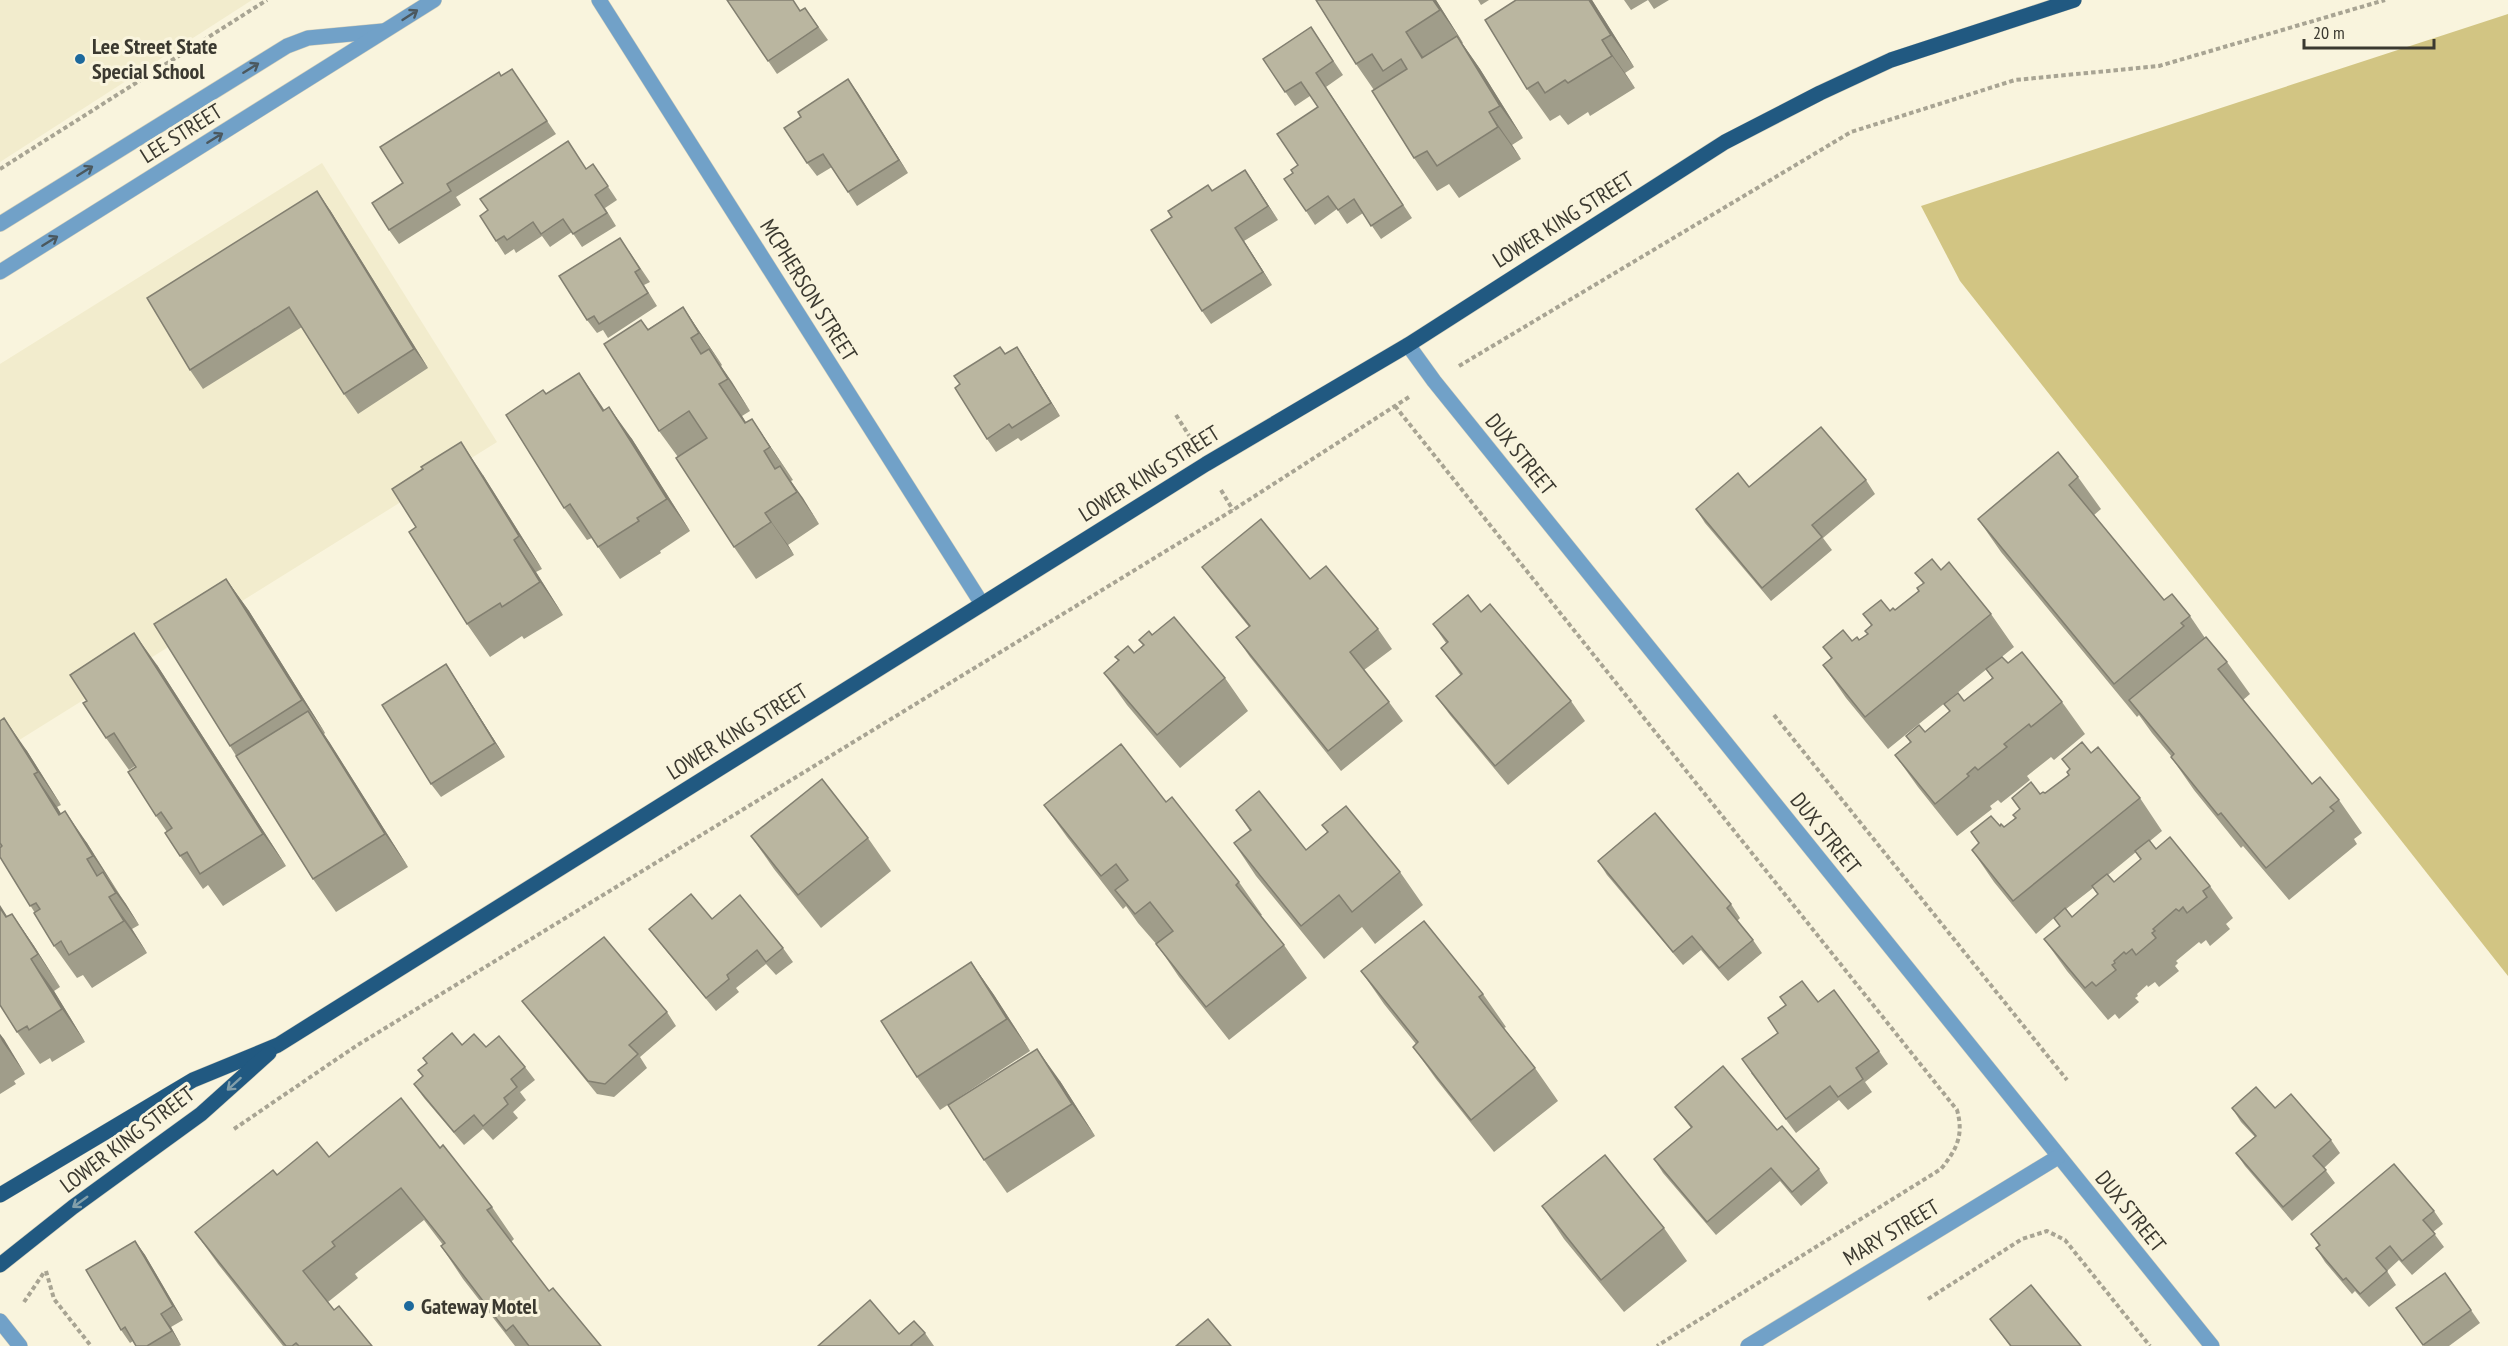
<svg xmlns="http://www.w3.org/2000/svg" width="2508" height="1346" viewBox="0 0 2508 1346" font-family="'PT Sans Narrow',sans-serif">
	<style>
		.built { fill: #f2eccd }
		.green { fill: #d2c583 }
		.lines { fill: none; stroke-linecap: round; stroke-linejoin: round }
		.minor-casing { stroke: #d3cfba; stroke-width: 16 }
		.major-casing { stroke: #d3cfba; stroke-width: 16 }
		.path { stroke: #a8a493; stroke-width: 4; stroke-dasharray: 4.5 3; stroke-linecap: butt }
		.minor { stroke: #71a1c8; stroke-width: 15 }
		.major { stroke: #215981; stroke-width: 15 }
		.wall { fill: #a09d8a; fill-rule: evenodd }
		.shaded-wall { fill: #827f70 }
		.building { fill: #bab6a0; stroke: #827f70; stroke-width: 1.5 }
		.oneway { stroke: #4b585e }
		.oneway2 { stroke: #829faa }
		.poi-dot { fill: #1d699c; stroke: #f9f4dd; stroke-width: 2 }
		.labels { text-anchor: middle; stroke-width: 6; stroke-linejoin: round; paint-order: stroke }
		.poi-label { font-size: 22px; font-weight: bold; fill: #3b3930; stroke: #f9f4dd; text-anchor: start }
		.street-label { font-size: 22px; fill: #3b3930; stroke: #f9f4dd }
	</style>
	<rect width="100%" height="100%" fill="#f9f4dd"/>
	<g class="built">
		<path d="M0,0H252L0,162Z"/>
		<path d="M322,163L497,442L0,752V364Z"/>
	</g>
	<path class="green" d="M2508,14V976L1960,281L1921,206Z"/>
	<g class="lines">
		<defs>
			<g id="minor">
				<path d="M599,0L982,604"/>
				<path d="M0,224L287,46L308,38L383,31"/>
				<path d="M0,272L434,0"/>
				<path d="M1408,345L1434,381L2212,1346"/>
				<path d="M0,1321L20,1346"/>
				<path d="M1748,1346L2058,1157"/>
			</g>
			<g id="major">
				<path d="M0,1195L193,1080L278,1045L1206,464L1408,345L1725,142L1820,93L1891,60L2074,0"/>
				<path d="M0,1265L73,1207L201,1114L269,1053"/>
			</g>
		</defs>
		<use href="#minor" class="minor-casing"/>
		<use href="#major" class="major-casing"/>
		<g class="path">
			<path d="M0,169L267,0"/>
			<path d="M1459,366L1851,132L2015,80L2159,66L2385,0"/>
			<path d="M1395,406L1957,1110C1964,1135 1957,1149 1941,1169L1657,1346"/>
			<path d="M1176,415L1190,437"/>
			<path d="M1221,490L1233,510"/>
			<path d="M1774,715L2067,1080"/>
			<path d="M234,1129L356,1046L1233,510L1409,397"/>
			<path d="M46,1271L54,1299L91,1346"/>
			<path d="M1928,1299L2022,1239L2047,1231L2065,1240L2150,1346"/>
			<path d="M24,1302L45,1271"/>
		</g>
		<use href="#minor" class="minor"/>
		<use href="#major" class="major"/>
	</g>
	<g class="wall">
		<path d="M727,0L800,11L805,8L828,40L777,74Z"/>
		<path d="M1316,0H1436L1463,43H1462L1480,69L1523,138L1512,145L1521,159L1459,198L1449,184L1437,191L1414,158L1374,90L1356,64Z"/>
		<path d="M1478,0H1489L1481,5Z"/>
		<path d="M1592,0L1634,67L1625,73L1635,88L1590,116L1588,112L1568,125L1560,115L1550,121L1527,89Z"/>
		<path d="M1624,0H1669L1654,9L1648,0L1631,10Z"/>
		<path d="M1311,27L1343,75L1326,87L1412,218L1381,239L1363,213L1347,224L1337,209L1315,225L1306,211L1293,174L1298,165L1318,107L1310,96L1295,106L1263,59Z"/>
		<path d="M512,69L556,134L456,197L461,205L399,244L389,230L403,183L501,76Z"/>
		<path d="M848,79L908,173L857,206L832,167L817,176L807,163L801,117Z"/>
		<path d="M593,164L617,200L605,208L616,226L582,247L572,232L550,247L542,236L516,253L514,249L505,255L496,241Z"/>
		<path d="M1245,170L1278,220L1244,241L1272,285L1211,324L1202,311L1172,217Z"/>
		<path d="M330,210L428,368L358,414L344,394L302,327L203,389L190,370Z"/>
		<path d="M629,251L650,282L644,285L657,306L608,338L603,330L597,333L587,320Z"/>
		<path d="M683,307L722,365L721,366L750,411L742,416L746,423L752,419L793,480L791,481L819,524L788,545L794,555L756,579L734,547L678,457L659,431L641,320L648,329Z"/>
		<path d="M1000,347L1005,354L1017,347L1026,361L1060,416L1021,441L1018,438L996,452L987,439L960,384Z"/>
		<path d="M546,394L604,410L632,439L690,531L660,551L661,553L620,579L592,538L587,540L564,508Z"/>
		<path d="M483,475L542,569L536,572L563,615L524,639L522,636L490,657L467,624L416,527Z"/>
		<path d="M2078,477L2101,509L2094,515L2164,600L2190,616L2205,638L2227,662L2250,694L2243,700L2312,784L2339,800L2362,833L2354,839L2357,844L2289,900L2243,846L2241,848L2194,790L2171,757V756L2152,733L2139,715L2137,717L2001,552L1978,519Z"/>
		<path d="M1866,480L1875,494L1823,538L1832,550L1771,601L1705,523L1696,509L1749,487Z"/>
		<path d="M1202,567L1310,579L1378,629L1392,649L1364,670L1389,702L1403,721L1341,771L1250,657L1236,637L1249,627L1216,586Z"/>
		<path d="M1941,570L1991,614L2014,647L1888,749L1846,698L1823,665L1831,658L1823,647L1852,641L1859,640L1867,634L1871,625L1863,614L1895,610L1919,591L1923,583L1915,573Z"/>
		<path d="M226,579L249,611L325,733L324,734L408,867L336,912L313,879L230,746Z"/>
		<path d="M1481,612L1571,701L1585,721L1508,785L1450,715L1436,696L1461,676L1441,648L1446,643L1433,624Z"/>
		<path d="M1152,635L1225,678L1248,711L1180,768L1127,705L1104,673L1118,661L1115,657L1134,653L1143,645L1139,640Z"/>
		<path d="M2008,663L2062,702L2085,734L2054,760L2051,757L2027,776L2030,780L2001,803L1998,800L1990,806L1992,809L1957,836L1918,787L1895,755L1910,742L1906,736L1925,732L1992,678L1986,669Z"/>
		<path d="M157,665L286,866L223,906L208,885L203,889L180,856L167,832L156,816L135,766L129,770L106,738Z"/>
		<path d="M455,678L505,757L441,797L431,784Z"/>
		<path d="M0,721L27,751L61,805L57,807L61,814L87,843L139,925L132,929L147,953L92,988L83,975L77,978L54,946L35,913L0,857Z"/>
		<path d="M2091,753L2140,798L2162,831L2150,841L2156,849L2210,886L2233,918L2226,924L2230,929L2210,946L2206,940L2201,944L2199,942L2176,961L2178,963L2175,966L2179,971L2159,987L2155,982L2148,987L2147,985L2137,994L2138,996L2135,998L2139,1002L2119,1019L2115,1014L2108,1020L2067,971L2044,939L2060,926L2054,918L2036,934L1994,882L1972,850L1979,843L1971,832L2000,826L2004,827L2015,818L2020,809L2012,798L2045,793L2069,775L2070,769L2062,759ZM2136,852L2141,859L2114,882L2108,875ZM2093,888L2098,895L2072,917L2066,909Z"/>
		<path d="M1166,802L1239,882L1262,915L1260,916L1284,945L1307,978L1229,1040L1179,977L1158,946L1138,923L1126,906L1123,909L1067,837L1044,805Z"/>
		<path d="M1236,810L1306,850L1327,832L1322,825L1400,872L1423,905L1375,944L1362,927L1324,959L1256,876L1234,843L1250,831Z"/>
		<path d="M751,836L868,838L891,871L821,928L774,869Z"/>
		<path d="M1598,861L1731,904L1740,918L1737,921L1753,940L1762,953L1728,981L1701,950L1683,965L1607,875Z"/>
		<path d="M12,914L34,946L60,987L54,991L85,1042L52,1062L50,1058L40,1064L17,1032L7,916Z"/>
		<path d="M712,919L783,948L793,962L776,975L766,964L736,988L739,992L716,1011L659,942L649,929Z"/>
		<path d="M971,962L994,995L1030,1051L940,1110L917,1077Z"/>
		<path d="M1361,971L1483,994L1506,1027L1504,1028L1535,1068L1558,1101L1494,1152L1436,1079L1413,1047L1416,1044L1384,1004Z"/>
		<path d="M522,1001L667,1012L676,1026L640,1057L647,1068L614,1097L597,1094L532,1014Z"/>
		<path d="M1818,1002L1879,1051L1888,1064L1865,1082L1872,1092L1848,1110L1839,1100L1796,1133L1751,1073L1778,1033Z"/>
		<path d="M0,1034L25,1074L14,1081L16,1084L0,1094Z"/>
		<path d="M462,1045L486,1047L525,1067L535,1080L520,1092L526,1100L513,1112L518,1118L493,1140L483,1129L464,1145L424,1098L414,1084L423,1076L418,1070Z"/>
		<path d="M1060,1081L1095,1136L1007,1193L984,1160Z"/>
		<path d="M1675,1107L1777,1130L1819,1169L1828,1183L1801,1206L1780,1181L1716,1235L1663,1173L1654,1159L1691,1128Z"/>
		<path d="M2232,1108H2275L2331,1140L2340,1153L2324,1168L2335,1183L2292,1221L2245,1166L2236,1153L2255,1137L2241,1122Z"/>
		<path d="M440,1148L492,1207L514,1239L511,1242L549,1291L601,1346H515L463,1279L441,1246L443,1245L424,1220L355,1274L358,1278L328,1302L334,1310L372,1346H283L218,1264L195,1232L277,1175L329,1157Z"/>
		<path d="M1542,1206L1664,1228L1687,1261L1624,1312L1564,1239Z"/>
		<path d="M2434,1211L2443,1224L2433,1232L2444,1247L2412,1275L2399,1260L2387,1271L2396,1285L2369,1307L2355,1291L2352,1294L2325,1262L2316,1248L2319,1246L2311,1234Z"/>
		<path d="M135,1241L145,1255L183,1320L171,1327L181,1345L179,1346H136L133,1341L130,1343L121,1330Z"/>
		<path d="M2445,1273L2480,1323L2449,1346H2424L2396,1308Z"/>
		<path d="M1990,1319L2081,1346H2010Z"/>
		<path d="M925,1333L934,1346H818L899,1334Z"/>
	</g>
	<g class="shaded-wall">
		<path d="M1433,0H1436L1463,43L1440,10Z"/>
		<path d="M1589,0H1592L1634,67L1611,35Z"/>
		<path d="M1406,32L1428,64L1422,58Z"/>
		<path d="M1457,36L1480,69L1523,138L1500,106Z"/>
		<path d="M1602,40L1625,73L1635,88L1612,56Z"/>
		<path d="M848,79L858,93L908,173L899,160Z"/>
		<path d="M1489,112L1512,145L1521,159L1498,127Z"/>
		<path d="M1245,170L1254,183L1278,220L1268,206Z"/>
		<path d="M317,191L330,210L428,368L414,349Z"/>
		<path d="M1235,228L1244,241L1272,285L1263,272Z"/>
		<path d="M683,307L705,340L722,365L699,333Z"/>
		<path d="M1017,347L1026,361L1060,416L1051,403Z"/>
		<path d="M709,349L732,382L750,411L728,379Z"/>
		<path d="M579,373L601,405L626,443L603,411Z"/>
		<path d="M719,384L742,416L768,456L745,423Z"/>
		<path d="M609,407L632,439L690,531L667,499Z"/>
		<path d="M752,419L774,452L793,480L770,447Z"/>
		<path d="M461,442L483,475L542,569L519,536Z"/>
		<path d="M780,466L803,498L819,524L797,492Z"/>
		<path d="M765,513L788,545L794,555L771,522Z"/>
		<path d="M514,540L536,572L563,615L540,582Z"/>
		<path d="M226,579L249,611L325,733L302,700Z"/>
		<path d="M134,633L157,665L286,866L263,834Z"/>
		<path d="M446,664L455,678L505,757L495,743Z"/>
		<path d="M308,711L330,743L408,867L385,834Z"/>
		<path d="M4,718L27,751L61,805L38,772Z"/>
		<path d="M34,774L57,807L82,848L59,815Z"/>
		<path d="M65,811L87,843L115,888L93,856Z"/>
		<path d="M103,872L126,904L139,925L116,893Z"/>
		<path d="M109,897L132,929L147,953L124,921Z"/>
		<path d="M0,905L28,950L0,908Z"/>
		<path d="M12,914L34,946L60,987L38,954Z"/>
		<path d="M31,959L54,991L85,1042L62,1009Z"/>
		<path d="M971,962L994,995L1030,1051L1007,1019Z"/>
		<path d="M0,1034L4,1039L25,1074L2,1041L0,1037Z"/>
		<path d="M1037,1049L1060,1081L1095,1136L1072,1104Z"/>
		<path d="M135,1241L145,1255L183,1320L173,1306Z"/>
		<path d="M161,1314L171,1327L181,1345L172,1331Z"/>
	</g>
	<g class="building">
		<path d="M727,0H793L800,11L805,8L818,27L768,61Z"/>
		<path d="M1316,0H1433L1440,10L1406,32L1422,58L1457,36L1500,106L1489,112L1498,127L1437,166L1427,151L1414,158L1372,91L1407,69L1401,59L1383,71L1372,54L1356,64Z"/>
		<path d="M1516,0H1589L1611,35L1602,40L1612,56L1568,83L1565,80L1545,93L1538,82L1527,89L1485,20Z"/>
		<path d="M1311,27L1333,61L1316,73L1403,205L1371,226L1354,199L1338,210L1328,196L1306,211L1284,179L1293,173L1291,170L1298,165L1277,134L1318,107L1301,82L1285,92L1263,59Z"/>
		<path d="M512,69L547,121L447,184L451,191L389,230L372,203L403,183L380,147L499,72L501,76Z"/>
		<path d="M848,79L899,160L848,192L823,154L807,163L784,128L801,117L798,112Z"/>
		<path d="M568,141L586,169L593,164L608,186L595,195L607,213L573,234L563,219L541,234L533,222L507,240L504,236L496,241L480,216L488,210L480,199Z"/>
		<path d="M1245,170L1268,206L1235,228L1263,272L1202,311L1151,230L1172,217L1168,211L1208,185L1212,191Z"/>
		<path d="M317,191L414,349L344,394L289,307L190,370L147,298Z"/>
		<path d="M620,238L640,269L635,272L648,293L599,324L594,316L587,320L559,276Z"/>
		<path d="M683,307L699,333L691,338L701,354L709,349L728,379L719,384L745,423L752,419L770,447L764,451L775,469L780,466L797,492L765,513L771,522L734,547L676,458L707,438L689,411L659,431L604,344L641,320L648,330Z"/>
		<path d="M1000,347L1005,354L1017,347L1051,403L1012,428L1009,424L987,439L955,388L960,384L954,376Z"/>
		<path d="M579,373L603,411L609,407L667,499L637,518L639,521L598,547L570,504L564,508L506,415L543,390L546,394Z"/>
		<path d="M1821,427L1866,480L1812,525L1822,537L1762,588L1696,509L1738,473L1749,487Z"/>
		<path d="M461,442L519,536L514,540L540,582L502,607L500,603L467,624L409,532L416,527L392,489L423,469L421,467Z"/>
		<path d="M2058,452L2078,477L2069,485L2164,600L2172,594L2190,616L2181,623L2184,626L2114,684L1978,519Z"/>
		<path d="M1261,519L1310,579L1326,566L1378,629L1350,652L1389,702L1328,751L1236,637L1250,626L1202,567Z"/>
		<path d="M1932,559L1941,570L1949,562L1991,614L1865,717L1823,665L1832,658L1823,647L1843,630L1852,641L1857,637L1859,640L1868,634L1865,631L1872,625L1863,614L1881,600L1890,611L1893,608L1895,610L1919,591L1917,588L1924,583L1915,573Z"/>
		<path d="M226,579L302,700L230,746L154,624Z"/>
		<path d="M1468,595L1481,612L1490,604L1571,701L1495,766L1436,696L1462,674L1441,648L1448,642L1433,624Z"/>
		<path d="M1174,617L1225,678L1157,735L1104,673L1119,660L1115,657L1128,646L1134,653L1144,645L1139,640L1149,631L1152,635Z"/>
		<path d="M134,633L263,834L200,874L187,852L180,856L165,833L172,828L161,812L156,816L128,772L136,767L114,733L106,738L83,703L87,701L70,675Z"/>
		<path d="M2206,637L2227,662L2218,669L2312,784L2320,777L2339,800L2330,807L2334,811L2266,868L2221,813L2218,815L2171,757L2174,754L2129,700Z"/>
		<path d="M2022,652L2062,702L2031,727L2029,724L2004,744L2007,747L1978,770L1975,767L1967,774L1969,776L1935,804L1895,755L1911,742L1906,736L1919,725L1925,732L1950,711L1944,704L1958,693L1964,701L1993,678L1986,669L2002,657L2008,663Z"/>
		<path d="M446,664L495,743L431,784L382,705Z"/>
		<path d="M308,711L385,834L313,879L236,756Z"/>
		<path d="M4,718L38,772L34,774L59,815L65,811L93,856L87,859L97,876L103,872L116,893L109,897L124,921L69,955L61,941L54,946L34,913L40,909L36,903L30,906L0,857V848L2,846L0,843V721Z"/>
		<path d="M2082,742L2091,753L2098,747L2140,798L2013,901L1972,850L1979,843L1971,832L1991,816L2000,826L2001,824L2004,827L2016,818L2013,815L2020,809L2012,798L2031,782L2040,794L2043,792L2045,793L2069,775L2067,772L2070,769L2062,759Z"/>
		<path d="M1121,744L1166,802L1172,797L1239,882L1236,885L1284,945L1206,1007L1156,944L1173,931L1150,902L1135,914L1115,890L1128,880L1116,864L1101,876L1044,805Z"/>
		<path d="M822,779L868,838L798,895L751,836Z"/>
		<path d="M1259,791L1306,850L1328,832L1322,825L1346,806L1400,872L1352,912L1339,895L1301,926L1234,843L1251,830L1236,810Z"/>
		<path d="M1655,813L1731,904L1727,908L1753,940L1719,968L1692,936L1673,952L1598,861Z"/>
		<path d="M2170,837L2210,886L2203,891L2207,897L2187,913L2183,907L2179,911L2176,909L2153,929L2155,931L2152,933L2156,938L2136,955L2132,949L2126,954L2124,952L2114,961L2115,963L2112,965L2116,970L2096,986L2092,982L2085,988L2044,939L2060,926L2054,918L2065,908L2072,917L2098,894L2092,886L2107,874L2114,882L2141,859L2135,851L2149,840L2156,849Z"/>
		<path d="M691,894L712,919L740,895L783,948L766,962L757,950L727,975L729,979L706,998L649,929Z"/>
		<path d="M0,908L6,917L12,914L38,954L31,959L62,1009L29,1030L27,1026L17,1032L0,1005Z"/>
		<path d="M1424,921L1483,994L1479,997L1535,1068L1471,1120L1413,1047L1418,1042L1361,971Z"/>
		<path d="M604,937L667,1012L629,1045L638,1054L605,1084L588,1081L522,1001Z"/>
		<path d="M971,962L1007,1019L917,1077L881,1021Z"/>
		<path d="M1802,981L1818,1002L1834,990L1879,1051L1856,1068L1863,1079L1838,1097L1830,1086L1786,1119L1742,1059L1778,1033L1768,1018L1786,1005L1780,997Z"/>
		<path d="M452,1033L462,1045L474,1034L486,1047L499,1036L525,1067L511,1079L517,1087L504,1098L508,1104L483,1126L474,1115L454,1132L414,1084L423,1076L418,1070L427,1063L423,1058Z"/>
		<path d="M1037,1049L1072,1104L984,1160L948,1105Z"/>
		<path d="M1723,1066L1777,1130L1782,1126L1819,1169L1792,1192L1771,1168L1707,1222L1654,1159L1692,1127L1675,1107Z"/>
		<path d="M2256,1087L2275,1108L2291,1094L2331,1140L2313,1156L2326,1170L2283,1207L2236,1153L2256,1136L2232,1108Z"/>
		<path d="M401,1098L440,1148L443,1145L492,1207L487,1210L549,1291L553,1288L601,1346H529L513,1325L506,1331L441,1246L445,1243L401,1188L332,1242L335,1246L303,1271L334,1310L339,1306L372,1346H299L296,1343L292,1346H286L195,1232L273,1170L277,1175L317,1142L329,1157Z"/>
		<path d="M1605,1155L1664,1228L1601,1280L1542,1206Z"/>
		<path d="M2394,1164L2434,1211L2423,1220L2435,1234L2402,1261L2390,1246L2376,1258L2387,1271L2360,1294L2346,1278L2343,1280L2316,1248L2320,1245L2311,1234Z"/>
		<path d="M135,1241L173,1306L161,1314L172,1331L147,1346H136L125,1327L121,1330L86,1270Z"/>
		<path d="M2445,1273L2471,1310L2423,1345L2396,1308Z"/>
		<path d="M2031,1285L2081,1346H2011L1990,1319Z"/>
		<path d="M870,1300L899,1334L914,1321L925,1333L911,1345L912,1346H818Z"/>
		<path d="M1208,1319L1231,1346H1176Z"/>
	</g>
	<defs><path id="oneway-shaft" d="M-6 0H5M1.5-3L5.5 0L1.5 3" fill="none" stroke-width="1.6" stroke-linecap="round" stroke-linejoin="round" transform="scale(1.5)"/></defs>
	<g class="oneway">
		<use href="#oneway-shaft" transform="translate(410 15) rotate(-33)"/>
		<use href="#oneway-shaft" transform="translate(251 68) rotate(-32)"/>
		<use href="#oneway-shaft" transform="translate(215 138) rotate(-32)"/>
		<use href="#oneway-shaft" transform="translate(85 171) rotate(-32)"/>
		<use href="#oneway-shaft" transform="translate(50 241) rotate(-32)"/>
	</g>
	<g class="oneway2">
		<use href="#oneway-shaft" transform="translate(234 1084) rotate(138)"/>
		<use href="#oneway-shaft" transform="translate(80 1202) rotate(144)"/>
	</g>
	<g class="poi-dot">
		<circle cx="80" cy="59" r="6"/>
		<circle cx="409" cy="1306" r="6"/>
	</g>
	<g class="labels">
		<g class="poi-label">
			<text x="92" y="54">Lee Street State<tspan x="92" dy="25">Special School</tspan></text>
			<text x="421" y="1314">Gateway Motel</text>
		</g>
		<g class="street-label">
			<text transform="translate(181 133) rotate(-32)" y="8">LEE STREET</text>
			<text transform="translate(1563 219) rotate(-32)" y="8">LOWER KING STREET</text>
			<text transform="translate(809 290) rotate(58)" y="8">MCPHERSON STREET</text>
			<text transform="translate(1521 454) rotate(51)" y="8">DUX STREET</text>
			<text transform="translate(1149 473) rotate(-32)" y="8">LOWER KING STREET</text>
			<text transform="translate(737 731) rotate(-32)" y="8">LOWER KING STREET</text>
			<text transform="translate(1826 833) rotate(51)" y="8">DUX STREET</text>
			<text transform="translate(127 1139) rotate(-37)" y="8">LOWER KING STREET</text>
			<text transform="translate(2131 1211) rotate(51)" y="8">DUX STREET</text>
			<text transform="translate(1891 1232) rotate(-31)" y="8">MARY STREET</text>
		</g>
	</g>
	<path d="M2304 39v9h130v-9" fill="none" stroke="#3b3930" stroke-width="3"/>
	<text x="2313" y="39" font-size="18" fill="#3b3930" stroke="#f9f4dd" stroke-width="4.5" paint-order="stroke">20 m</text>
</svg>
